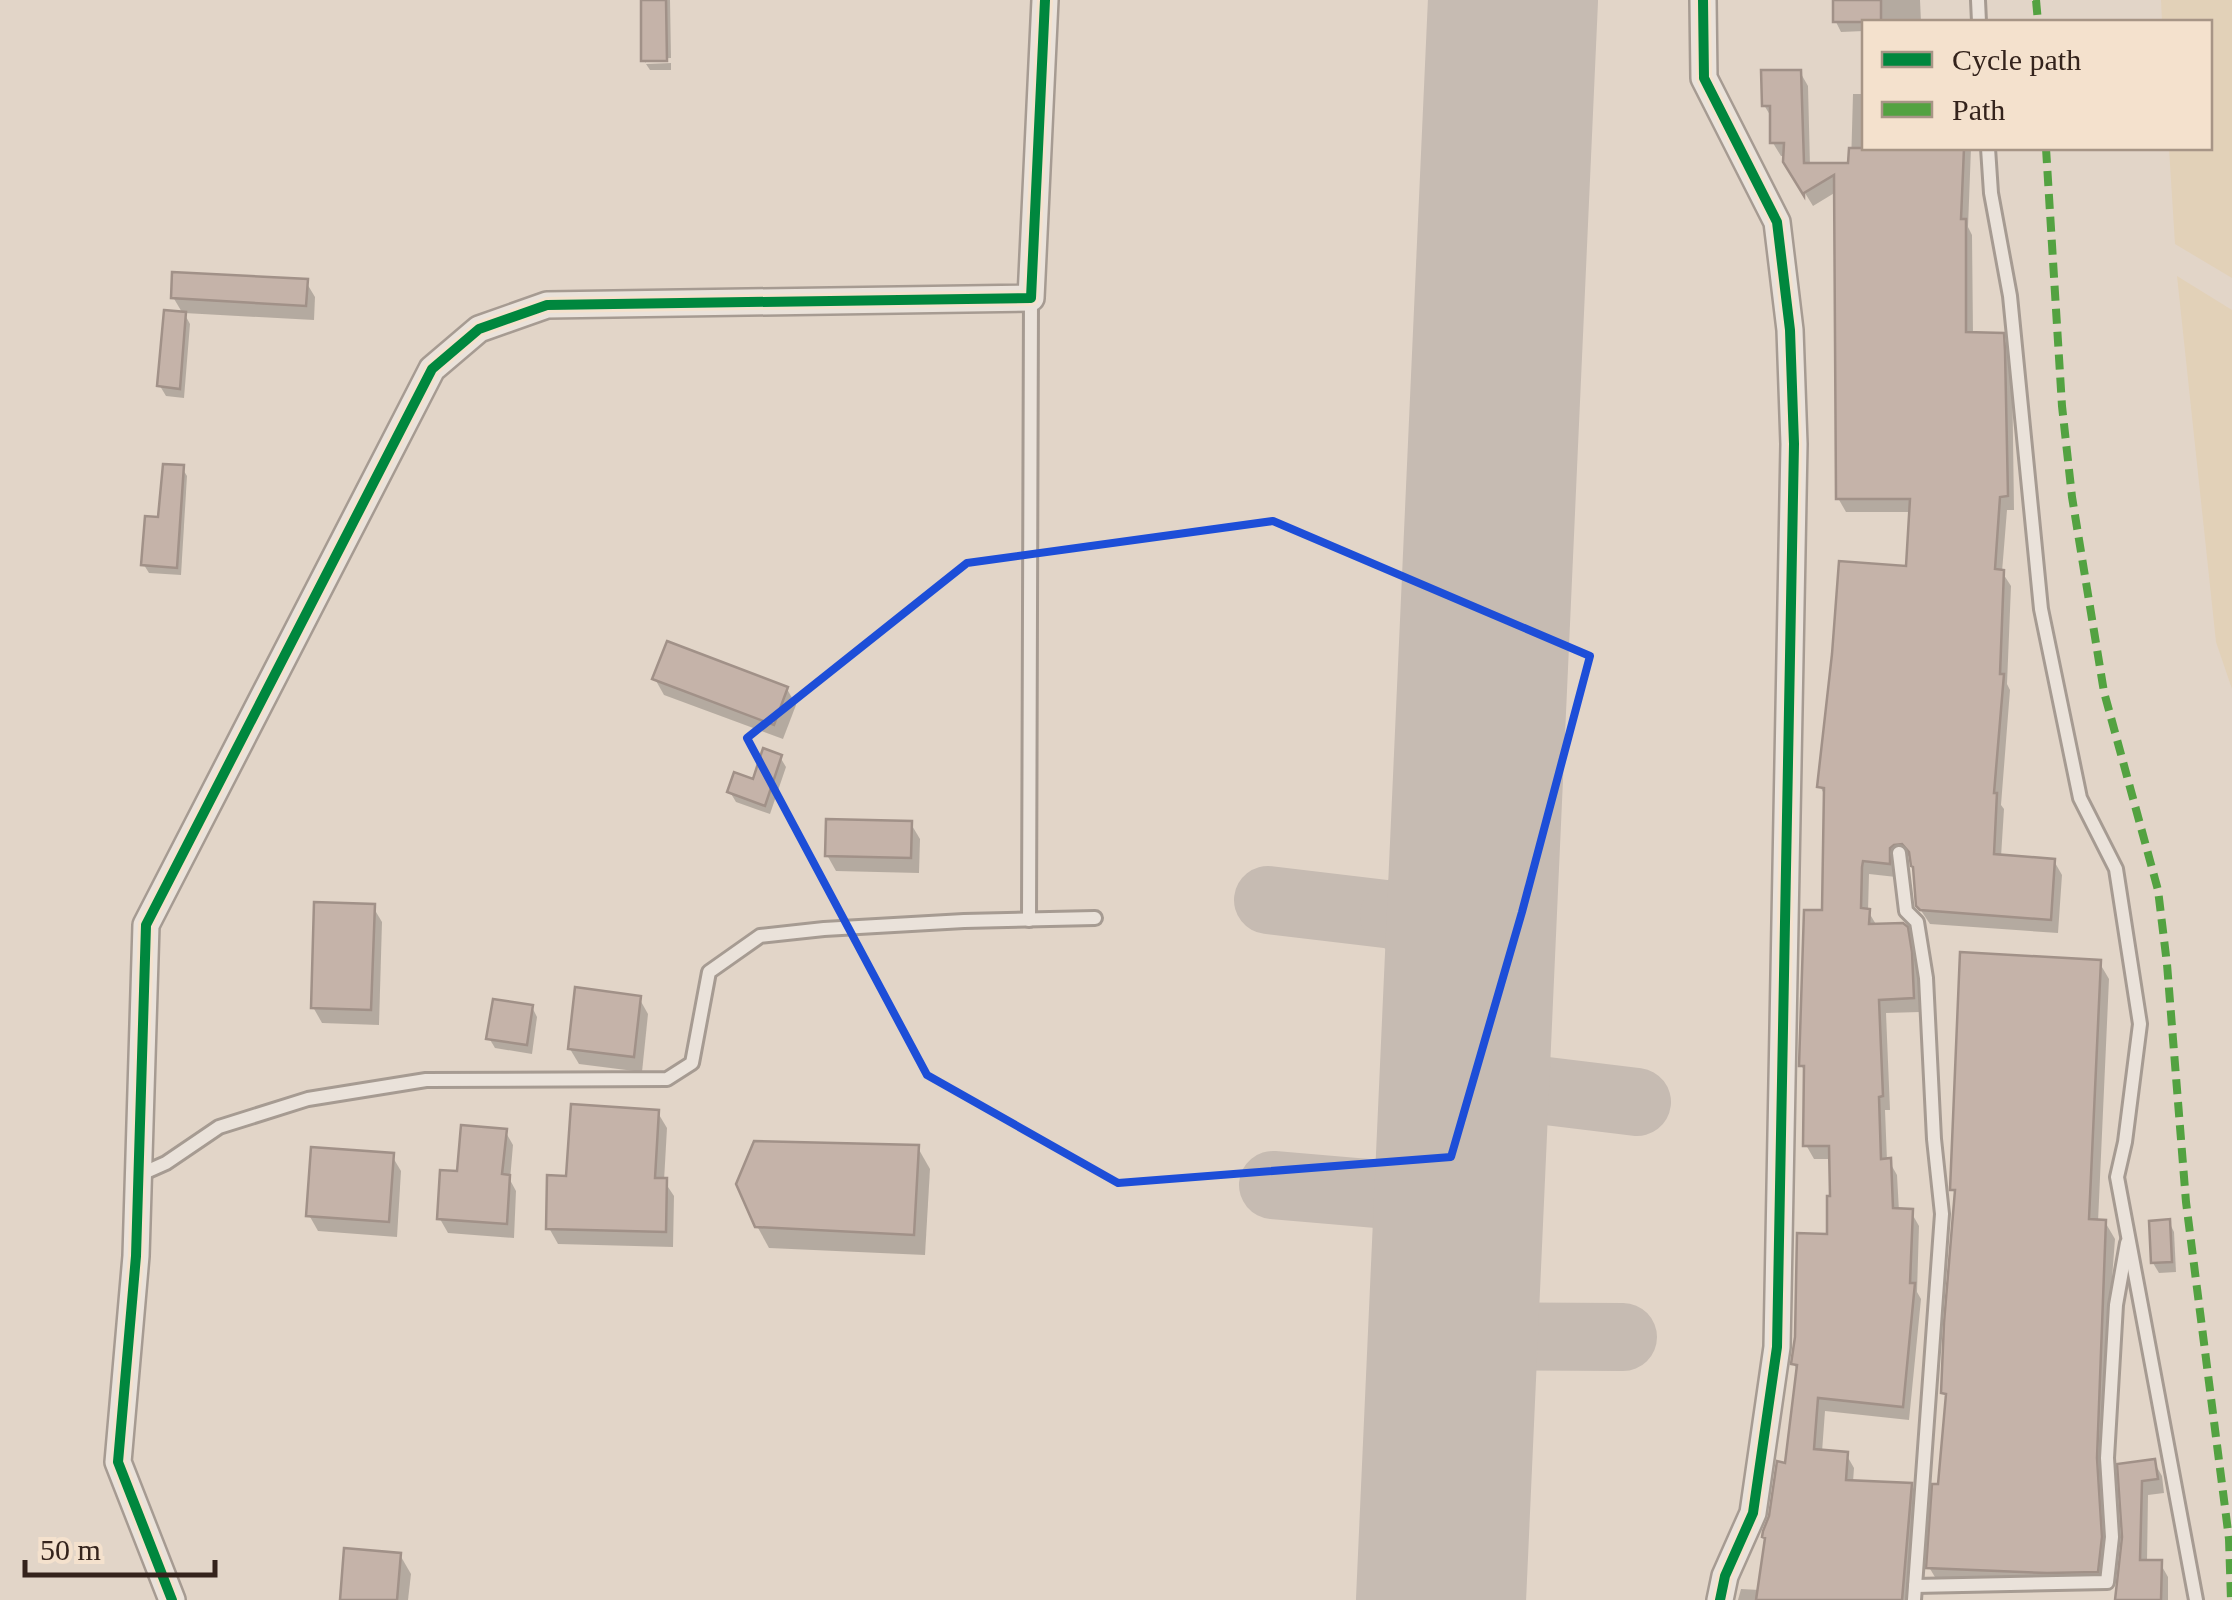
<svg xmlns="http://www.w3.org/2000/svg" width="2232" height="1600" viewBox="0 0 2232 1600" font-family="Georgia,serif">
	<style>
		.farmland { fill: #e2d1b8 }
		.shadow { fill: #0003 }
		.lines { fill: none; stroke-linecap: round; stroke-linejoin: round }
		.taxiway { stroke: #c6bbb2; stroke-width: 68 }
		.runway { stroke: #c6bbb2; stroke-width: 170 }
		.building { fill: #c5b3a9; stroke: #a19188; stroke-width: 2.5 }
		.lane-casing { stroke: #a69b92; stroke-width: 18 }
		.street-casing { stroke: #a69b92; stroke-width: 30 }
		.lane { stroke: #eae2da; stroke-width: 12 }
		.street { stroke: #eae2da; stroke-width: 25 }
		.quiet { stroke: #53a241; stroke-width: 8; stroke-dasharray: 15 8; stroke-linecap: butt }
		.cycleway-casing { stroke: #f4e1cd; stroke-width: 16 }
		.cycleway { stroke: #00873e; stroke-width: 10 }
		.marked { fill: none; stroke: #1d4ed8; stroke-width: 8; stroke-linejoin: round }
	</style>
	<rect width="100%" height="100%" fill="#e2d5c8"/>
	<g class="farmland">
		<path d="M2161,0H2232V278L2175,244L2169,148H2210V22H2162Z"/>
		<path d="M2177,276L2232,310V689L2216,642Z"/>
	</g>
	<g class="shadow">
		<path d="M643,0H670L671,58L646,59V63L644,60Z"/>
		<path d="M1835,0H1920L1921,22H1864V31L1841,32L1836,22Z"/>
		<path d="M671,63V70H650L646,64Z"/>
		<path d="M1800,72L1808,86L1810,166L1851,165L1853,94H1864V148H1971L1968,227L1972,235L1973,335L2002,336L2010,350L2012,366L2014,510H2007L2002,572L2011,586L2007,684L2010,690L2001,805L2004,809L2001,857L2054,861L2062,875L2058,933L1930,924L1918,906L1915,870L1911,857L1908,856L1899,859L1896,877L1869,874L1868,911L1877,926L1906,928L1914,943L1918,968L1920,1012L1886,1013L1890,1110H1885L1887,1161H1889L1897,1175L1899,1211L1911,1212L1919,1226L1917,1292L1921,1299L1909,1420L1825,1411L1822,1452L1846,1454L1854,1468L1853,1482L1911,1485L1919,1499L1909,1600H1738L1741,1589L1760,1590L1767,1542L1764,1537L1788,1466L1798,1372L1794,1364L1829,1237L1833,1198L1832,1159H1814L1806,1145L1807,1075L1801,1065L1824,913L1826,798L1820,786L1908,569L1912,512H1846L1838,498L1836,192L1813,206L1786,162V156H1781L1773,143V120L1764,105Z"/>
		<path d="M306,282L315,297L314,320L184,313L190,324L184,398L166,396L160,386L183,314L173,297Z"/>
		<path d="M182,468L187,476L181,575L149,573L144,565Z"/>
		<path d="M655,679L787,689L796,705L783,739L664,695Z"/>
		<path d="M780,757L786,767L770,814L736,802L730,792L754,782Z"/>
		<path d="M911,824L920,839L919,873L836,871L827,855Z"/>
		<path d="M373,907L382,922L379,1025L322,1023L313,1007Z"/>
		<path d="M2099,962L2109,979L2098,1222H2105L2115,1239L2110,1305V1556L2107,1589L2057,1590L1939,1584L1929,1567L1941,1487L1948,1400L1944,1393L1957,1197L1953,1190Z"/>
		<path d="M639,998L648,1014L642,1072L579,1064L570,1049Z"/>
		<path d="M532,1007L537,1017L532,1054L495,1048L489,1038Z"/>
		<path d="M658,1113L667,1128L664,1181L674,1196L673,1247L558,1244L549,1228L569,1178Z"/>
		<path d="M505,1131L513,1145L510,1180L516,1191L514,1238L448,1233L440,1219L459,1174Z"/>
		<path d="M918,1148L930,1169L925,1255L769,1248L757,1226Z"/>
		<path d="M392,1156L401,1171L397,1237L318,1231L309,1215Z"/>
		<path d="M2169,1222L2174,1232L2176,1272L2159,1273L2153,1263Z"/>
		<path d="M2154,1462L2162,1476L2164,1493L2148,1495L2147,1562L2160,1563L2168,1577V1600H2117L2124,1538L2120,1466Z"/>
		<path d="M400,1555L411,1574L408,1600H342Z"/>
	</g>
	<g class="lines">
		<g class="taxiway">
			<path d="M1268,900L1394,915L1423,930L1440,953L1454,982L1467,1043"/>
			<path d="M1394,915C1405,909 1419,903 1429,895C1467,865 1469,823 1477,778"/>
			<path d="M1465,1081L1637,1102"/>
			<path d="M1273,1185L1460,1201"/>
			<path d="M1454,1336L1623,1337"/>
			<path d="M1441,1600V1599"/>
		</g>
		<path class="runway" d="M1441,1600L1513,0"/>
	</g>
	<g class="building">
		<path d="M641,0H666L667,61H641Z"/>
		<rect x="1833" y="0" width="48" height="22"/>
		<path d="M1761,70H1801L1804,163H1848L1849,148H1964L1961,219H1966V332L2004,333L2005,351L2008,496L2000,497L1995,569L2004,570L2000,674H2004L1994,793H1997L1994,854L2055,859L2051,920L1920,910L1916,906L1913,867L1911,866L1909,852L1902,844L1894,845L1890,848V864L1863,861L1862,867L1861,908L1870,909L1869,924L1903,923L1908,927L1912,952L1914,998L1879,1000L1883,1096L1879,1097L1881,1159L1891,1158L1893,1208L1913,1209L1910,1283H1915L1903,1407L1818,1398L1814,1449L1848,1452L1846,1480L1912,1483L1902,1600H1756L1765,1538L1762,1537L1763,1531L1769,1516L1777,1461L1785,1463L1797,1365L1791,1364L1795,1337L1797,1233L1827,1234V1196H1830L1829,1146H1803L1804,1066H1799L1804,910H1822L1824,788L1817,787L1832,654L1839,561L1906,566L1910,499H1836L1834,175L1804,193V196L1783,162L1784,143H1770V106H1762Z"/>
		<path d="M172,272L308,279L306,306L171,298Z"/>
		<path d="M164,310L186,312L180,389L157,386Z"/>
		<path d="M163,464L184,465L177,568L141,565L145,516L158,517Z"/>
		<path d="M667,641L788,687L774,725L652,679Z"/>
		<path d="M763,748L782,755L765,806L727,792L734,772L753,779Z"/>
		<path d="M826,819L912,821L911,858L825,856Z"/>
		<path d="M314,902L375,904L371,1010L311,1008Z"/>
		<path d="M1960,952L2101,960L2089,1219L2106,1220L2097,1458L2102,1537L2098,1572L2047,1573L1926,1568L1932,1484H1938L1946,1394L1941,1393L1944,1323L1955,1190H1950Z"/>
		<path d="M575,987L641,996L634,1057L568,1049Z"/>
		<path d="M493,999L533,1005L527,1045L486,1039Z"/>
		<path d="M571,1104L659,1110L655,1178H667L666,1232L546,1229L547,1175L566,1176Z"/>
		<path d="M461,1125L507,1129L502,1174L510,1175L507,1224L437,1219L440,1170L457,1171Z"/>
		<path d="M754,1141L919,1145L914,1235L755,1227L736,1184Z"/>
		<path d="M311,1147L394,1153L389,1222L306,1216Z"/>
		<path d="M2170,1219L2172,1262L2151,1263L2149,1221Z"/>
		<path d="M2155,1459L2158,1479L2142,1481L2140,1560H2162L2161,1600H2115L2122,1537L2117,1464Z"/>
		<path d="M344,1548L401,1553L397,1600H340Z"/>
	</g>
	<g class="lines">
		<defs>
			<g id="lane">
				<path d="M1978,0L1979,22"/>
				<path d="M1988,148L1991,193L2010,296L2041,609L2080,798L2116,869L2140,1024L2125,1142L2117,1177L2196,1600"/>
				<path d="M1899,853L1906,911L1917,922L1926,978L1934,1139L1942,1214L1914,1600"/>
				<path d="M1029,920L1031,298"/>
				<path d="M139,1175L166,1163L219,1127L308,1099L426,1080L667,1079L692,1063L709,972L760,936L824,929L964,921L1095,918"/>
				<path d="M1915,1586L2107,1582L2112,1537L2107,1458L2116,1305L2127,1243"/>
			</g>
			<g id="street">
				<path d="M1703,0L1704,78L1777,222L1790,330L1794,444L1777,1347L1753,1513L1725,1576L1720,1600"/>
				<path d="M172,1600L118,1462L136,1256L146,925L432,369L479,329L547,305L1031,298L1045,0"/>
			</g>
		</defs>
		<use href="#lane" class="lane-casing"/>
		<use href="#street" class="street-casing"/>
		<use href="#lane" class="lane"/>
		<use href="#street" class="street"/>
		<g class="quiet">
			<path d="M2036,0L2038,22"/>
			<path d="M2046,148L2062,406L2072,497L2104,692L2158,890L2167,964L2186,1202L2229,1539L2231,1600"/>
		</g>
		<defs>
			<g id="cycleway">
				<path d="M1703,0L1704,78L1777,222L1790,330L1794,444L1777,1347L1753,1513L1725,1576L1720,1600"/>
				<path d="M172,1600L118,1462L136,1256L146,925L432,369L479,329L547,305L1031,298L1045,0"/>
			</g>
		</defs>
		<use href="#cycleway" class="cycleway-casing"/>
		<use href="#cycleway" class="cycleway"/>
	</g>
	<path class="marked" d="M1273,521L1590,656L1522,912L1451,1157L1118,1183L927,1075L747,738L967,563Z"/>
	<rect x="1862" y="20" width="350" height="130" fill="#f4e1cd" stroke="#a79586" stroke-width="2.5"/>
	<rect x="1882" y="52" width="50" height="15" fill="#00873e" stroke="#a79586" stroke-width="2.5"/>
	<text x="1952" y="70" font-size="30" fill="#34231c">Cycle path</text>
	<rect x="1882" y="102" width="50" height="15" fill="#53a241" stroke="#a79586" stroke-width="2.5"/>
	<text x="1952" y="120" font-size="30" fill="#34231c">Path</text>
	<path d="M25 1560v15h190v-15" fill="none" stroke="#34231c" stroke-width="5"/>
	<text x="40" y="1560" font-size="30" fill="#34231c" stroke="#f4e1cd" stroke-width="8" paint-order="stroke">50 m</text>
</svg>
